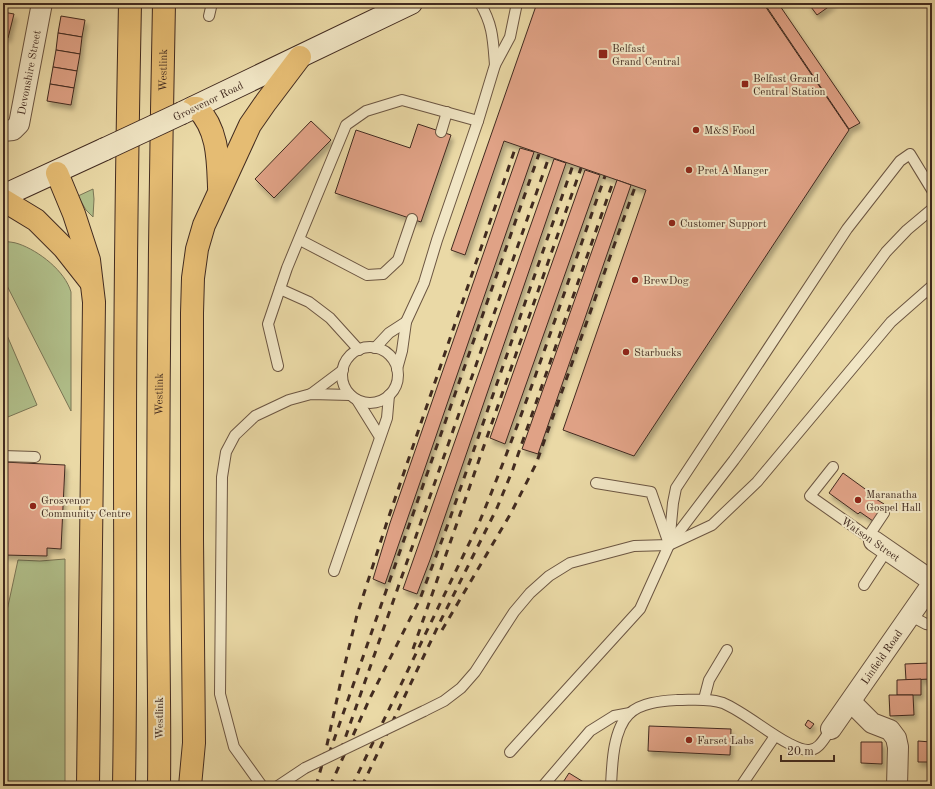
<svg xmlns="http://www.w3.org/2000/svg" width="935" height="789" viewBox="0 0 935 789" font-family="'Old Standard TT',serif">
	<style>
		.green { fill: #b1c08b; stroke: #7a7656 }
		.building { fill: #e0a286; stroke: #422b20; filter: url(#shadow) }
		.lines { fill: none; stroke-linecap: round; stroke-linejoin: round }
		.lane-casing { stroke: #6c5642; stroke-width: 12 }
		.street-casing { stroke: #6c5642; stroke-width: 22 }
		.secondary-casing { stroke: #422b20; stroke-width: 24 }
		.highway-casing { stroke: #422b20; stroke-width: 24 }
		.lane { stroke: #f1e6c5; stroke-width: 10 }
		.street { stroke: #f1e6c5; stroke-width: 20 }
		.secondary { stroke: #f1e6c5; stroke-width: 22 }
		.highway { stroke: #e5bc73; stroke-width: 22 }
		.rail { stroke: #422b20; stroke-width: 3; stroke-dasharray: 7 7; stroke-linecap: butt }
		.lane-bridge-casing { stroke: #6c5642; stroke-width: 12; stroke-linecap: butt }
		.secondary-bridge-casing { stroke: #422b20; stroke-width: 24; stroke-linecap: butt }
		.lane-bridge { stroke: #f1e6c5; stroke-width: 10 }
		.secondary-bridge { stroke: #f1e6c5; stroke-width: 22 }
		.poi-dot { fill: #8f2418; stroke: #f1e6c5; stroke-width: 1.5 }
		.labels { text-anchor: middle; stroke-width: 4; stroke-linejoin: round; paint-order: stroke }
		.poi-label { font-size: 11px; fill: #422b20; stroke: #f1e6c5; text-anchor: start }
		.street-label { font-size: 11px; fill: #422b20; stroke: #f1e6c5 }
	</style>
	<defs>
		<filter id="shadow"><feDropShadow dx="2.5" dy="4.5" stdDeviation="2" flood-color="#0004"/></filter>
	</defs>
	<rect width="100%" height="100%" fill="#ead9a6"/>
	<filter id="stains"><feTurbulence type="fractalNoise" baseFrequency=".005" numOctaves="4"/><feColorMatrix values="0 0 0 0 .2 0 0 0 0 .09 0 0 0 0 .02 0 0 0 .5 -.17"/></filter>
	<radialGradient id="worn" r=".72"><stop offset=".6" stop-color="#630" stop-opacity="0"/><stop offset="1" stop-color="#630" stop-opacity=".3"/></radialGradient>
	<g class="green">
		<path d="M93,189L94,199L93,217L86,210L78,196Z"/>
		<path d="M3,241C8,242 14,242 19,244C39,251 65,271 71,292V411L3,278Z"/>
		<path d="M3,326L37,405L3,419Z"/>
		<path d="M65,559V786H3V629L18,560L40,561Z"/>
	</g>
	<g class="building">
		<path d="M537,3H763L849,130L634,456L563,430L646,190L504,141L465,255L451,250Z"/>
		<path d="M764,3H778L860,123L849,129Z"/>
		<path d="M808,3H834L817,15Z"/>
		<path d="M3,12L14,14L8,38L3,36Z"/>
		<path d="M61,16L85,20L82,37L58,33Z"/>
		<path d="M58,33L82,37L80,54L56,50Z"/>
		<path d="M56,50L80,54L77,71L53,67Z"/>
		<path d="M53,67L77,71L74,88L50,84Z"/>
		<path d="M50,84L74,88L71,105L47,101Z"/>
		<path d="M311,121L331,140L274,198L255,179Z"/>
		<path d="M418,124L451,135L421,222L335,193L356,130L410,148Z"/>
		<path d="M520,148L534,152L385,584L373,579L390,523Z"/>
		<path d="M554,159L566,163L430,560L417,594L403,589Z"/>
		<path d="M585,170L600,175L505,444L490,438Z"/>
		<path d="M617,180L631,185L538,454L522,449Z"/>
		<path d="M3,462L65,465L61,549L47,548V556L3,555Z"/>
		<path d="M843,473L872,494L871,496L884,504L873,521L860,512L858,514L829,493Z"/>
		<path d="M930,663L931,679L906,680L905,664Z"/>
		<path d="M921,679V695H897V680Z"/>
		<path d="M889,695H913L914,715L890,716Z"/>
		<path d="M808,720L814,724L810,729L805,725Z"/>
		<path d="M649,726L731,729L730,755L648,751Z"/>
		<path d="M931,735H932V762H918V741L931,742Z"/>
		<path d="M861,742H882V764L861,763Z"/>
		<path d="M569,773L590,786H565L562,784Z"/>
	</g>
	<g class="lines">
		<defs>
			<g id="lane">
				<path d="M480,3C493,25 493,40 495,65"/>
				<path d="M209,16L212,3"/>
				<path d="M441,132L447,112"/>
				<path d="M300,240L367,275L383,274L398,260L412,219"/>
				<path d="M280,289L309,302L330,318L359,350"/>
				<circle cx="370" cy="375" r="28"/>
				<path d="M375,348L389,333L406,322"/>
				<path d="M278,366L268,324L287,268L346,125L366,111L402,100L478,121"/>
				<path d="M397,369L402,351L406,322L424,283L437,240L478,121L495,65L510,37L517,3"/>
				<path d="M311,394L343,370"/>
				<path d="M357,400L380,437"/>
				<path d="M3,456L35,457"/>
				<path d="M833,467L810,496L874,541"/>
				<path d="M596,483L651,492L668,541"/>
				<path d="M868,537L884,513"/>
				<path d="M669,545L673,503L676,488L847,229L900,161L910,154L932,190"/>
				<path d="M334,571L387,418L389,395"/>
				<path d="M864,585L887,550"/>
				<path d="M911,616L926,624L932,625"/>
				<path d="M704,699L709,680L727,650"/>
				<path d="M424,711L444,701L461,688L475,672L514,612L530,593L549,576L570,563L634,546L669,545L712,525L757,482L891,322L932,286"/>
				<path d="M510,752L640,609L669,545L710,491L734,460L886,252L907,230L932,209"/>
				<path d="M262,786L234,747L220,694L222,477L226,452L235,435L255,416L289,400L311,394L350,395"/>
				<path d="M278,786L305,768"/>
				<path d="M543,786L590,731L614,716L630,713"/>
				<path d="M611,786C612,764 613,730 629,714C641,702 663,701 678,700C693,700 709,698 723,703C744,712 767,732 788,743C794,746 800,750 808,750C819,751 825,737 831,729"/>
				<path d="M741,786L775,736"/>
			</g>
			<g id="street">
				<path id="s1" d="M3,131L13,130L19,124L42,3"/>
				<path d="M874,541L932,581"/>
				<path d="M851,702L872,723L890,730L896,738L898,747L897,786"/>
				<path id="s2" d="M831,729L932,584"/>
			</g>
			<g id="secondary">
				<path d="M182,113L411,3"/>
				<path d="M3,196L105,149"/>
			</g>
			<g id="highway">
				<path d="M193,108H197C218,129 218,159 219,187"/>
				<path d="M57,173L74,214L89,260L94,302L88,786"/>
				<path d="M3,200L36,220L64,248L90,281"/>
				<path d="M124,786C126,673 125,560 125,448C125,299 127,151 130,3"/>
				<path id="s3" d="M159,786C160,718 158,650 158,581C158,389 160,196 164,3"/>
				<path d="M190,786L194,743L192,539V313L193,278L197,249L204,225L250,125L266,102L300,57"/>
			</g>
		</defs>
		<use href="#lane" class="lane-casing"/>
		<use href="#street" class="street-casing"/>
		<use href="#secondary" class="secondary-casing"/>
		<use href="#highway" class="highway-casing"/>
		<use href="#lane" class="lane"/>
		<use href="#street" class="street"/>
		<use href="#secondary" class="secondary"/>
		<use href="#highway" class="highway"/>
		<g class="rail">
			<path d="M442,630L511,513L536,464L635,187"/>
			<path d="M413,649L581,168"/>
			<path d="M341,750L549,157"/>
			<path d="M329,754L539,154"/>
			<path d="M316,786L325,754L342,676L357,615L387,522L516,146"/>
			<path d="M330,786L370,698L420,599L448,524L573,165"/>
			<path d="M352,786L479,523C526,410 564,292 605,176"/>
			<path d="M362,786L440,622L497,508L513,469L614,179"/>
		</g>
		<defs>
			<path id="lane-bridge" d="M305,768L424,711"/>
			<path id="secondary-bridge" d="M105,149L182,113"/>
		</defs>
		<use href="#lane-bridge" class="lane-bridge-casing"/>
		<use href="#secondary-bridge" class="secondary-bridge-casing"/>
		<use href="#lane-bridge" class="lane-bridge"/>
		<use href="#secondary-bridge" class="secondary-bridge"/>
	</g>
	<g class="poi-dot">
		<rect x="598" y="49" width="10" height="10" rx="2"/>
		<rect x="741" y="80" width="8" height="8" rx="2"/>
		<circle cx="696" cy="130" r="4"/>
		<circle cx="689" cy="170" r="4"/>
		<circle cx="672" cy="223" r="4"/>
		<circle cx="635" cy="280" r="4"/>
		<circle cx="626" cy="352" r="4"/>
		<circle cx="858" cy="500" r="4"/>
		<circle cx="33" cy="506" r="4"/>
		<circle cx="689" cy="740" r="4"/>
	</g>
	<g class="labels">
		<g class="poi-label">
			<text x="612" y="52">Belfast<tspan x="612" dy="13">Grand Central</tspan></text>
			<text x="753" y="82">Belfast Grand<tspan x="753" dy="13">Central Station</tspan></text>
			<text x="704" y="134">M&amp;S Food</text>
			<text x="697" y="174">Pret A Manger</text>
			<text x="680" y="227">Customer Support</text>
			<text x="643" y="284">BrewDog</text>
			<text x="634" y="356">Starbucks</text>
			<text x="866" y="498">Maranatha<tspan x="866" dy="13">Gospel Hall</tspan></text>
			<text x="41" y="504">Grosvenor<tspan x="41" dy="13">Community Centre</tspan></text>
			<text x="697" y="744">Farset Labs</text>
		</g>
		<g class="street-label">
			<text dy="4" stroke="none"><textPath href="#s3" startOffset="716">Westlink</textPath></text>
			<text dy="4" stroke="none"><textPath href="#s1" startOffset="71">Devonshire Street</textPath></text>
			<text transform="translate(208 101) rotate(-26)" y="4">Grosvenor Road</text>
			<text dy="4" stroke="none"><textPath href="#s3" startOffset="392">Westlink</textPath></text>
			<text transform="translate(871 539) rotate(35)" y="4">Watson Street</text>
			<text dy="4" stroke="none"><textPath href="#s2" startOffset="88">Linfield Road</textPath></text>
			<text transform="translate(159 718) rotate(-90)" y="4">Westlink</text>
		</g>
	</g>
	<rect width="935" height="789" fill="none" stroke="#ead9a6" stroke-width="16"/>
	<rect x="4" y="4" width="927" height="781" fill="none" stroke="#422b20" stroke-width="2"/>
	<rect x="8" y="8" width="919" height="773" fill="none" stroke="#422b20"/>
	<path d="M781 755v6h53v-6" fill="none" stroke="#422b20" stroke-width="2"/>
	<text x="787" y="755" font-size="12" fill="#422b20" stroke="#f1e6c5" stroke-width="3" paint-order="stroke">20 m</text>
	<rect width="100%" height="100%" filter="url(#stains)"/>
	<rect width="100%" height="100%" fill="url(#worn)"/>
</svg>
